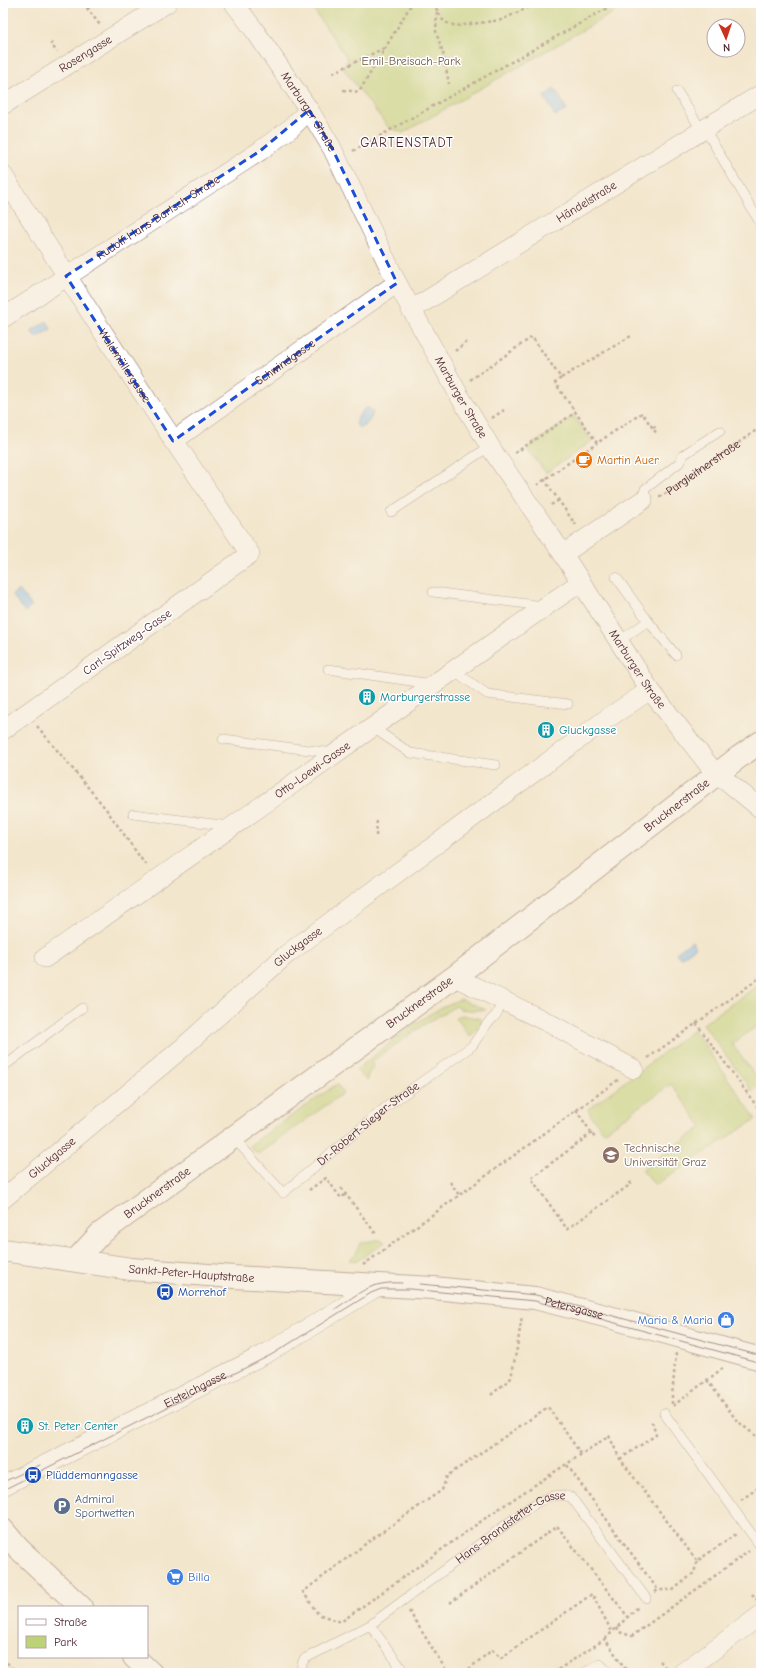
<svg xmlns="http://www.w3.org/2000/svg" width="764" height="1676" viewBox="0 0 764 1676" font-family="'Comic Neue',sans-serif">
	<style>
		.green { fill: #bcd276; stroke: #837850 }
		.water { fill: #7eb9f0; stroke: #646c8e }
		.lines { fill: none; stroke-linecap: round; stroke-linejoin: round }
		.lane-casing { stroke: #856563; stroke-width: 10 }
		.street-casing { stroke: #856563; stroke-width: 20 }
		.secondary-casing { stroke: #856563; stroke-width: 24 }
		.primary-casing { stroke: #856563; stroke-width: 24 }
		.path { stroke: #856563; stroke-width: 2.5; stroke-dasharray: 3 3; stroke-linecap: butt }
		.lane { stroke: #fff; stroke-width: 9 }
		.street { stroke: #fff; stroke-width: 19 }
		.secondary { stroke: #fff; stroke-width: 22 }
		.primary { stroke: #fff; stroke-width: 22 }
		.tram { stroke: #4a1f2b; stroke-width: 1 }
		.marked { fill: none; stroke: #1d4ed8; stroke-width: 3; stroke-dasharray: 8 5; stroke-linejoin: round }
		.labels { text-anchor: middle; stroke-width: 3; stroke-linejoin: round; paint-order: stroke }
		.street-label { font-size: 12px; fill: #4a1f2b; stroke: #fff }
		.park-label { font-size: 12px; fill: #6c5542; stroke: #fff }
		.food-label { font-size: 12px; fill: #c56008; stroke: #fff; text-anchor: start }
		.culture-label { font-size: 12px; fill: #0d838f; stroke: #fff; text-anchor: start }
		.education-label { font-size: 12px; fill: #785e54; stroke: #fff; text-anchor: start }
		.transit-label { font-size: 12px; fill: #164399; stroke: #fff; text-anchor: start }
		.shop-label { font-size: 12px; fill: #366cbe; stroke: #fff; text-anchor: end }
		.service-label { font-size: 12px; fill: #4e5e75; stroke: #fff; text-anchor: start }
		.neighbourhood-label { font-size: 13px; letter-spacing: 1px; fill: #4a1f2b; stroke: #fff }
	</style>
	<rect width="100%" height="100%" fill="#fff"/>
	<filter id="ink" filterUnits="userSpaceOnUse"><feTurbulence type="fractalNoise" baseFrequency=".025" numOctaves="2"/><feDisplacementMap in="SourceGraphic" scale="8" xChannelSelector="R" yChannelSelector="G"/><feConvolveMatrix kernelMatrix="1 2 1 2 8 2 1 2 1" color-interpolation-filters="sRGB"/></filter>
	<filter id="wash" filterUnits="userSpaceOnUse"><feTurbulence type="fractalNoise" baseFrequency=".012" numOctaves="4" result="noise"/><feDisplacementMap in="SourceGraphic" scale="16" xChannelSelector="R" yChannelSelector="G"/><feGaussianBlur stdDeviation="0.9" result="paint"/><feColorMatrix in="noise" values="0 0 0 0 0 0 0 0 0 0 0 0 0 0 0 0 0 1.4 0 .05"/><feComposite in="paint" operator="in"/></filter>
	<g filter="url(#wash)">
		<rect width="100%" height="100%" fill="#f2e6cc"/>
		<g class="green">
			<path d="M309,3H630L403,133L388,127L343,68L348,59Z"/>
			<path d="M574,416L592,441L546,473L527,448Z"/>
			<path d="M761,983V1023L732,1044L761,1084L752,1091L703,1024Z"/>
			<path d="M461,999L486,1010H462L456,1006L425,1024L371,1062L374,1067L368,1074L367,1081L356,1070C387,1046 424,1012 461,999Z"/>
			<path d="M462,1015L481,1019V1024L470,1037L456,1017Z"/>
			<path d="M694,1030L756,1119L655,1185L642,1170L702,1127L671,1084L604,1132L591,1116L588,1109Z"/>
			<path d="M337,1084L343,1093L258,1154L249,1146Z"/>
			<path d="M375,1240H381L385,1242L357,1261L349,1260L356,1253L360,1243Z"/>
		</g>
		<g class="water">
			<path d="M555,89L567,110L555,116L544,96Z"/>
			<path d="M47,321L51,329L36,338L31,331Z"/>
			<path d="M365,408H369L370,411L373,412C372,419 367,425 360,428L356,425C357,418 360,413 365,408Z"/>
			<path d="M19,590L32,606L25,612L12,595Z"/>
			<path d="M692,941L696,947L680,958L676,953Z"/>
		</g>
	</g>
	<g filter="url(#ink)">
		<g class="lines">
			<defs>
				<g id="lane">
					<path d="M677,91L702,131"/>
					<path d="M705,129L760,223"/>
					<path d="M643,500L645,489L679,463L683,455L720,431"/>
					<path d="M391,512L490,446"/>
					<path d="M616,577L648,621L618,642"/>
					<path d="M433,592L543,606"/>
					<path d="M648,621L676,655"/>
					<path d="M328,669L432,684"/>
					<path d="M453,670L487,694L568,704"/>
					<path d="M372,727L410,753L496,765"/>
					<path d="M223,739L333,753"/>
					<path d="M133,814L230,826"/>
					<path d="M3,1067L82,1008"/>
					<path id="s2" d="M233,1137L283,1193L386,1107L472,1046L487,1024L496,1015L503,1002"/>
					<path d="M664,1413L761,1547"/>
					<path d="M300,1673L303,1661L306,1658L370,1625"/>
					<path id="s3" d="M405,1673L370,1625L531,1506C546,1498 553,1492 571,1497L646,1598"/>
					<path d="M584,1673L600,1664L609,1673"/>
				</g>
				<g id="street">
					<path id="s4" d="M234,3L255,31L309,110L332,148L397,283L460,397L494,453L563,554L650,690L711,768L761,809"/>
					<path id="s5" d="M3,105L167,3"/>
					<path id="s6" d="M3,175C83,303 165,429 250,554L3,730"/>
					<path id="s7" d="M411,310L761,94"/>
					<path id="s8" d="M3,318L260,151L291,128L309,110"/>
					<path id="s9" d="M173,441L397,283"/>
					<path d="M563,554L643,500"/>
					<path id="s10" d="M45,958C224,834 401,705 581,582"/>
					<path d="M457,975L463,981L549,1023L634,1069"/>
					<path id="s11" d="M3,1199L181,1049L287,954L605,720L650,690"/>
					<path id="s12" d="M3,1486L269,1352L373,1289L382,1285"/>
					<path d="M682,1673L761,1615"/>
				</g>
				<g id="secondary">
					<path id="s13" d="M3,1250L131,1269L234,1277L433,1288L535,1298L609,1317L761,1359"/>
					<path id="s14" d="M76,1260L100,1234L457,975L739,757L761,742"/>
				</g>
				<g id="primary">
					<path d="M3,1530L18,1548L81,1607"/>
					<path d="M134,1657L151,1673"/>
				</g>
			</defs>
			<use href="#lane" class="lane-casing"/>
			<use href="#street" class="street-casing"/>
			<use href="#secondary" class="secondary-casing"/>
			<use href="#primary" class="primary-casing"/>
			<g class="path">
				<path d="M83,3L100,25"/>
				<path d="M433,3L444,22L456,26L501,20L534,5"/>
				<path d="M64,4L65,3"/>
				<path d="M87,9L97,3"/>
				<path d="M437,12L436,32L443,53L449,84"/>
				<path d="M53,43L51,44L57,52"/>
				<path d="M333,73L384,48"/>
				<path d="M343,90L359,92L412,3"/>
				<path d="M353,151L616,3"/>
				<path d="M455,351L466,342"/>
				<path d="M561,378L555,383L597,443L642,413L657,434"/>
				<path d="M470,380L532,337L561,378L631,336"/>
				<path d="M492,418L504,410"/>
				<path d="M653,428L657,425"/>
				<path d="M515,453L576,412"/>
				<path d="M544,479L575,524L576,523"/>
				<path d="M537,485L597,443"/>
				<path id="s1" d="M659,496H662L761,427"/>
				<path d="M551,505L559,500"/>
				<path d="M37,726L106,809L142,860L148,866"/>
				<path d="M376,836L377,819"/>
				<path d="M696,1023L761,1112"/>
				<path d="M648,1058L761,977"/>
				<path d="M576,1110L595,1138"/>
				<path d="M592,1133L531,1178L567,1229L631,1184L629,1180"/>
				<path d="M450,1182L459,1195"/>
				<path d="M341,1188L376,1234"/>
				<path d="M309,1190L326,1178L341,1198L346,1194"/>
				<path d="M363,1265L618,1080"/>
				<path d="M707,1380L737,1421L761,1440"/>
				<path d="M491,1395L511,1378L517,1348L522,1316"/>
				<path d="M672,1404V1396L676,1353"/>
				<path d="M673,1406L723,1368"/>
				<path d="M581,1454L548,1407L447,1476L442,1490L368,1542L303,1592L318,1614L341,1622L494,1512L609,1436L620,1459L697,1561"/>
				<path d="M620,1459L656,1435L652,1422L654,1420"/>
				<path d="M567,1465L658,1590"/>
				<path d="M741,1500L758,1488"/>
				<path d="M655,1592L658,1590H673L694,1573L697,1561L736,1534"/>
				<path d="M752,1594L757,1600"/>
				<path d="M450,1603L557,1526L628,1617"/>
				<path d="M409,1611L446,1670L444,1673"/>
				<path d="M617,1627L619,1632L632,1636L749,1551"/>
				<path d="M605,1639L638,1607"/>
				<path d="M3,1658L16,1673"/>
				<path d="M660,1661L666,1668"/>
				<path d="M376,1673H377"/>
				<path d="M464,1673L492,1650L501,1658L592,1594L612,1632"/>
				<path d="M553,1673L605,1639L628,1673"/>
			</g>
			<use href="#lane" class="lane"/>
			<use href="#street" class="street"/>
			<use href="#secondary" class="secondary"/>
			<use href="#primary" class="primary"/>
			<g class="tram">
				<path d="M420,1284L536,1295L761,1356"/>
				<path d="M335,1309C360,1293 370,1281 402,1283"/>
				<path d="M3,1482L40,1465"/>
				<path d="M3,1490L271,1355L371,1293L381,1289H410L535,1301L761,1363"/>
			</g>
		</g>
	</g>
	<path d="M0 0H764V1676H0ZM309,110L332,148L397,283L173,441L66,276L260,151Z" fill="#f2e6cc" fill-opacity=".55" fill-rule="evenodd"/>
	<path class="marked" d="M309,110L332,148L397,283L173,441L66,276L260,151Z"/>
	<defs>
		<symbol id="cafe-disc" viewBox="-11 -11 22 22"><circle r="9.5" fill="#e8710a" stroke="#fff"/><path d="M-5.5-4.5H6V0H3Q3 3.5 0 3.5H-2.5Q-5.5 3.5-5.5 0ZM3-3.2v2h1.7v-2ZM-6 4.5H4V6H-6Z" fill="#fff"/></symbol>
		<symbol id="building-disc" viewBox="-11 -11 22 22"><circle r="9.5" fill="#0f9aa8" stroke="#fff"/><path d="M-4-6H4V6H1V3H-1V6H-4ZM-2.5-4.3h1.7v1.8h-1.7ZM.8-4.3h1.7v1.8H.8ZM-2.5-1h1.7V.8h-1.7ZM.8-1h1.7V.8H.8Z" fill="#fff"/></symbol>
		<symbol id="university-disc" viewBox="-11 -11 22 22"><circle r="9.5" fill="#8d6e63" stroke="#fff"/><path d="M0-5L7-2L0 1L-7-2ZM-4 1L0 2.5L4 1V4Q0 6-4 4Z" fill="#fff"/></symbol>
		<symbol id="bus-disc" viewBox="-11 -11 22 22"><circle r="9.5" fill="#1a4fb4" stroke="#fff"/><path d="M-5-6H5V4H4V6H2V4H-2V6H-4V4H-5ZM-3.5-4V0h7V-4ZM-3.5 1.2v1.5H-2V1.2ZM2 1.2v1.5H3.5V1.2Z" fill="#fff"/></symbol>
		<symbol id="shop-disc" viewBox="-11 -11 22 22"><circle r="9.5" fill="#3f7fe0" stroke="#fff"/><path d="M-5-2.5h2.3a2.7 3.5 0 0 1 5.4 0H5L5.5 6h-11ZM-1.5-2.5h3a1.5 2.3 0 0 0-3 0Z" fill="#fff"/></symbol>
		<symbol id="parking-disc" viewBox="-11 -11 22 22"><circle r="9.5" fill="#5c6f8a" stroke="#fff"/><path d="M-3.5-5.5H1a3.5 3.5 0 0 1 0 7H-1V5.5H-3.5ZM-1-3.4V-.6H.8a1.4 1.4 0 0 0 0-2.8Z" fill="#fff"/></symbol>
		<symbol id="supermarket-disc" viewBox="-11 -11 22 22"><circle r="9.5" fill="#3f7fe0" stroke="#fff"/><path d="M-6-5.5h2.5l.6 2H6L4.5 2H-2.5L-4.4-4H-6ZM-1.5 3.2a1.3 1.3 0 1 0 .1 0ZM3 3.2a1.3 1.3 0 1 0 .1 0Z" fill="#fff"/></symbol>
	</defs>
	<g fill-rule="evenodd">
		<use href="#cafe-disc" x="574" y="450" width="20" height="20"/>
		<use href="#building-disc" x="357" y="687" width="20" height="20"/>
		<use href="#building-disc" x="536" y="720" width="20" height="20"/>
		<use href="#university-disc" x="601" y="1145" width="20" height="20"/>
		<use href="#bus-disc" x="155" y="1282" width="20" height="20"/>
		<use href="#shop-disc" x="716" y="1310" width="20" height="20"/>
		<use href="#building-disc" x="15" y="1416" width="20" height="20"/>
		<use href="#bus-disc" x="23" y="1465" width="20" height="20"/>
		<use href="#parking-disc" x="52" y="1496" width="20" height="20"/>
		<use href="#supermarket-disc" x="165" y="1567" width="20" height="20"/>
	</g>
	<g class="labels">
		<g class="street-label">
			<text dy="4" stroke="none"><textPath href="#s5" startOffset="97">Rosengasse</textPath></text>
			<text dy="4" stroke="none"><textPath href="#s4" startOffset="132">Marburger Straße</textPath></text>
			<text dy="4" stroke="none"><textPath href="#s7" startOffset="206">Händelstraße</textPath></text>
			<text dy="4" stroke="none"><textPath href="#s8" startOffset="185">Rudolf-Hans-Bartsch-Straße</textPath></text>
			<text dy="4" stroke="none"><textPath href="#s9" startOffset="137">Schwindgasse</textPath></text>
			<text dy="4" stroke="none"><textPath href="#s6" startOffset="226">Waldmüllergasse</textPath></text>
			<text dy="4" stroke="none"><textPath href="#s4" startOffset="456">Marburger Straße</textPath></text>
			<text dy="4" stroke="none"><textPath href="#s1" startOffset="53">Purgleitnerstraße</textPath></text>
			<text transform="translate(127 642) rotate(-35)" y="4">Carl-Spitzweg-Gasse</text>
			<text dy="4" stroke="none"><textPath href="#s4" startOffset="780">Marburger Straße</textPath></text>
			<text dy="4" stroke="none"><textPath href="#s10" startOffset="327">Otto-Loewi-Gasse</textPath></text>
			<text dy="4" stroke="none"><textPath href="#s14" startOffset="754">Brucknerstraße</textPath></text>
			<text dy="4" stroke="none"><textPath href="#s11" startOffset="388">Gluckgasse</textPath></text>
			<text dy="4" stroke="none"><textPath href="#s14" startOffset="430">Brucknerstraße</textPath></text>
			<text dy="4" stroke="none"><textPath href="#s2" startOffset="185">Dr.-Robert-Sieger-Straße</textPath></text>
			<text dy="4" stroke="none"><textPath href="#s11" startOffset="64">Gluckgasse</textPath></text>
			<text dy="4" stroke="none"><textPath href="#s14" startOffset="106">Brucknerstraße</textPath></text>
			<text dy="4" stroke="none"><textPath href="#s13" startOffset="190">Sankt-Peter-Hauptstraße</textPath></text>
			<text dy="4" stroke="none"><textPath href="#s13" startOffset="575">Petersgasse</textPath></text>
			<text dy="4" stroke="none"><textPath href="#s12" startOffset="215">Eisteichgasse</textPath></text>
			<text dy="4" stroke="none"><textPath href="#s3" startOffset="232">Hans-Brandstetter-Gasse</textPath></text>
		</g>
		<g class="park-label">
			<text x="411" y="65">Emil-Breisach-Park</text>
		</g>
		<g class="food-label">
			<text x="597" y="464">Martin Auer</text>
		</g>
		<g class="culture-label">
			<text x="380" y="701">Marburgerstrasse</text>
			<text x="559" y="734">Gluckgasse</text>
			<text x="38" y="1430">St. Peter Center</text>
		</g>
		<g class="education-label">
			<text x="624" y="1152">Technische<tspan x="624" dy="14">Universität Graz</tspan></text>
		</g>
		<g class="transit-label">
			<text x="178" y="1296">Morrehof</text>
			<text x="46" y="1479">Plüddemanngasse</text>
		</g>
		<g class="shop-label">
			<text x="713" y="1324">Maria &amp; Maria</text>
			<text x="188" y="1581" text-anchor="start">Billa</text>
		</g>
		<g class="service-label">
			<text x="75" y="1503">Admiral<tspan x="75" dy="14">Sportwetten</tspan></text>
		</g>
		<g class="neighbourhood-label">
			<text x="407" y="147">GARTENSTADT</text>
		</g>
	</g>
	<rect width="764" height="1676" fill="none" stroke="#fff" stroke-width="16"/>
	<rect x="18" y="1606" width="130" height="52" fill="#ffffff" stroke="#b7a5aa"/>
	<rect x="26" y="1619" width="20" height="6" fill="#ffffff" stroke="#b7a5aa"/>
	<text x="54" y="1626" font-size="12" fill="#4a1f2b">Straße</text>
	<rect x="26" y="1636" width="20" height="12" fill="#bcd276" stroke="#b7a5aa"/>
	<text x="54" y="1646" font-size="12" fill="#4a1f2b">Park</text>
	<g transform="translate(726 38) rotate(177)"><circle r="19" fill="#ffffff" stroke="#b7a5aa"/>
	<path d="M0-3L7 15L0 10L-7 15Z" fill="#c8321e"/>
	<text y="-6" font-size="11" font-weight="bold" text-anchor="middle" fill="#4a1f2b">N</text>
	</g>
</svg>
